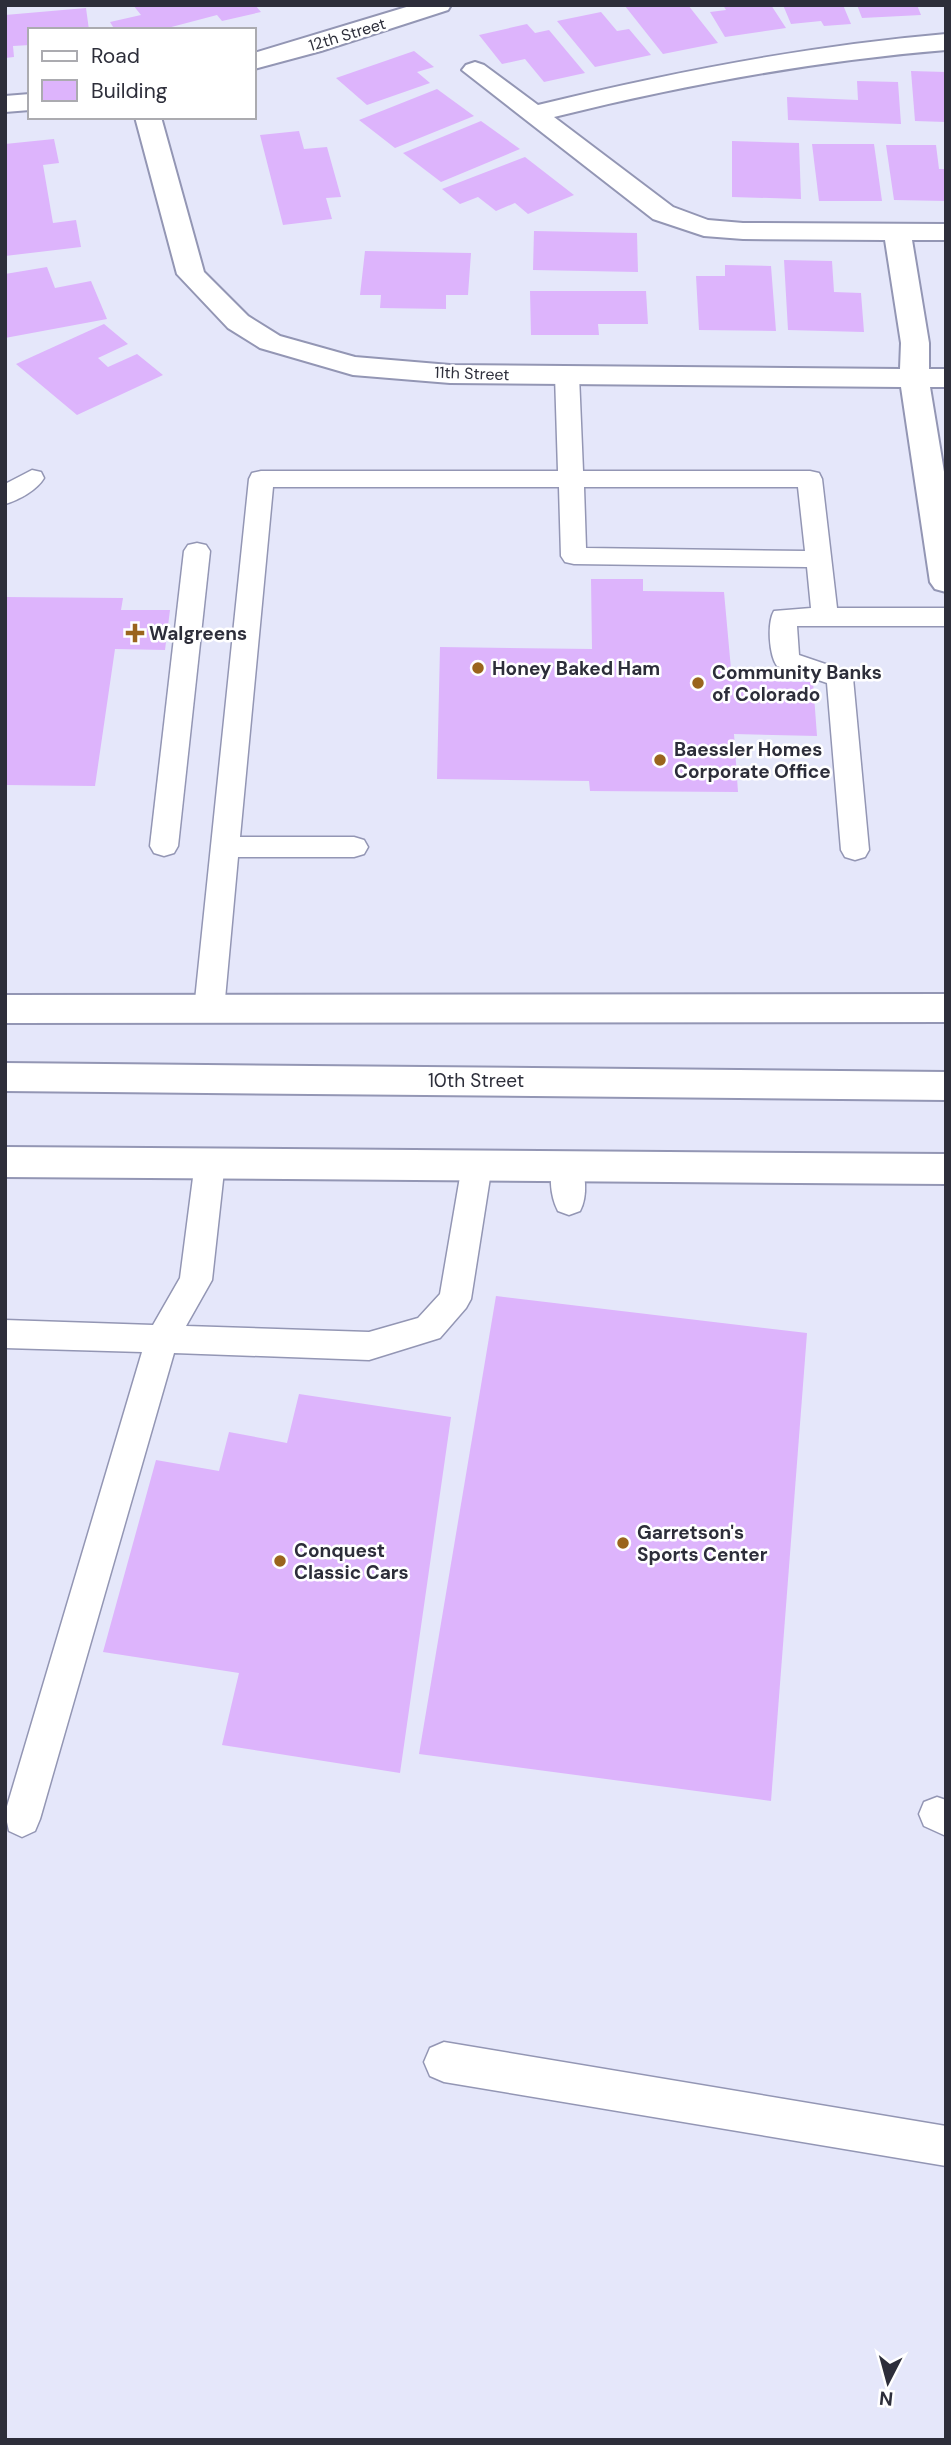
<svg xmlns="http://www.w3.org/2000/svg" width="951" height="2445" viewBox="0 0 951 2445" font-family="'DM Sans',sans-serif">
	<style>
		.building { fill: #ddb4fc }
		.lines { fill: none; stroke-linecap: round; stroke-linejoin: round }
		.service-casing { stroke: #9396b4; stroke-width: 3 }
		.minor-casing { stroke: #9396b4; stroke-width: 4 }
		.primary-casing { stroke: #9396b4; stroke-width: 4 }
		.service { fill: #fff; fill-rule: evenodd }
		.minor { fill: #fff; fill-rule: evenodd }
		.primary { fill: #fff; fill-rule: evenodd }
		.poi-dot { fill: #9a641d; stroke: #fff; stroke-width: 2.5 }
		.labels { text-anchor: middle; stroke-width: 5; stroke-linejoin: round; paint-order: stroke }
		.far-street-label { font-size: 16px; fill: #2d2e3a; stroke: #fff }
		.poi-label { font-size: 19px; font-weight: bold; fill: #2d2e3a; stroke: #fff; text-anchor: start }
		.street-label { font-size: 19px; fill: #2d2e3a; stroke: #fff }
	</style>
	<rect width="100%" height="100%" fill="#e5e7fa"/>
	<g class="building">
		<path d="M133,5H255L261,12L222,21L217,15L160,30H115L110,22L141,15Z"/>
		<path d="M688,5L718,43L663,54L625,6Z"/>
		<path d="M723,5H771L786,28L725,37L710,12L726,10Z"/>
		<path d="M783,5H843L851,24L824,26L821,21L791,24Z"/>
		<path d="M857,5H917L921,15L862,18Z"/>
		<path d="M86,8L89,30H30V45L13,46L14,57L5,58V15Z"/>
		<path d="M601,12L617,31L629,29L651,55L595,67L557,21Z"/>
		<path d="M527,24L535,33L549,30L585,73L544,82L525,59L502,64L479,35Z"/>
		<path d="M414,51L434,67L417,72L430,83L367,105L336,78Z"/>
		<path d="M911,71L946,72V122L915,121Z"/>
		<path d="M857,81L898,82L901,124L788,120L787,97L858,100Z"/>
		<path d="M437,89L474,116L395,148L359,120Z"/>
		<path d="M481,121L520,149L441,182L403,153Z"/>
		<path d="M299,131L304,149L327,147L341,197L326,198L332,219L283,225L260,135Z"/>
		<path d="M54,139L59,163L43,165L53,223L76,220L81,247L5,256V144Z"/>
		<path d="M732,141L799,143L801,199L732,197Z"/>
		<path d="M812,144H874L882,201H819Z"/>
		<path d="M886,145H936L939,169H946V201L894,200Z"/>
		<path d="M525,157L574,195L528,214L515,203L496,211L478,197L460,204L442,189Z"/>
		<path d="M534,231L637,233L638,272L533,270Z"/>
		<path d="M365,251L471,253L468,295H446V309L380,308L381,295H360Z"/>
		<path d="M784,260L832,261L834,292L861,293L864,332L788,330Z"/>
		<path d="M725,265L771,266L776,331L699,330L696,276H725Z"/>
		<path d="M47,267L55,288L91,281L107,319L5,338V274Z"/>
		<path d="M530,291H646L648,324H598L599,335H531Z"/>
		<path d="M104,324L128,344L98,358L108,367L137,354L163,375L77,415L16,364Z"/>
		<path d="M591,579H643V591L724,592L732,680L813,682L817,736L734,734L738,792L590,791L589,781L437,779L440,647L592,649Z"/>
		<path d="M5,597L123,598L121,610H170L165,650L115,649L95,786L5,785Z"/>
		<path d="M496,1296L807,1333L771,1801L419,1754Z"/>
		<path d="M299,1394L451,1417L400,1773L222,1745L239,1673L103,1652L156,1460L219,1471L229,1432L287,1443Z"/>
	</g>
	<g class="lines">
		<defs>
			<g id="service">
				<path d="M567,368L575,370L579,375L583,471H810L819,473L822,479L837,608H946V626H797L799,655L849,672L853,678L869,850L865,857L855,860L845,857L841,850L827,683L777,666C769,655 767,623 774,611L811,608L807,567L574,564L565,562L561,556L559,487H273L240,837H354L364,840L368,847L364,854L354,857H238L224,1010L219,1018L209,1021L199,1018L194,1010L249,479L252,473L261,471H558L555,375L559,370ZM584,487H798L805,551L586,548Z"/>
				<path d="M32,470L41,472L44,478C37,490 19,500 5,504V484Z"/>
				<path d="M197,543L206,545L210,551L178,846L174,853L164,856L154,853L150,846L184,551L188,545Z"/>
				<path d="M210,1150L221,1153L225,1162L212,1280L186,1326L369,1332L418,1318L440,1294L462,1165L466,1156L477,1153L488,1156L492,1165L471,1299L466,1308L440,1338L369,1360L174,1353L40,1819L35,1831L22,1837L9,1831L5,1813L142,1352L5,1348V1320L153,1325L180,1278L195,1162L199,1153Z"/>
				<path d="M567,1154L578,1157C586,1172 588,1196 580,1211L569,1215L558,1211C550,1196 548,1172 556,1157Z"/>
				<path d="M937,1797L946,1800V1836L924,1826L919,1814L924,1802Z"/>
				<path d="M444,2042L946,2126V2166L444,2082L430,2076L424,2062L430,2048Z"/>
			</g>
			<g id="minor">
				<path d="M413,5H451L448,10L321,51L254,69V53Z"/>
				<path d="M946,34V50C813,61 683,85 554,117L673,207L708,220L743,223L946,224V240H912L929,343V369H946V387H930L946,484V592L935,589L930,582L901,387L450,383L353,375L260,348L228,328L177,274L135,117H161L204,272L248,316L280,336L355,357L450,365L900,369L901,343L885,240L743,239L704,236L653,219L462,70L466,65L475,62L484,65L538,105C673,72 807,46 946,34Z"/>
				<path d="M30,94V110L5,112V96Z"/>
				<path d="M5,1147L946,1154V1184L5,1177Z"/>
			</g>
			<g id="primary">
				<path d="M946,994V1022L5,1023V995Z"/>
				<path d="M5,1063L946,1072V1100L5,1091Z"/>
			</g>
		</defs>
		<use href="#service" class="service-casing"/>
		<use href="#minor" class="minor-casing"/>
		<use href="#primary" class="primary-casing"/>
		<use href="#service" class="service"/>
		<use href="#minor" class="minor"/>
		<use href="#primary" class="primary"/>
	</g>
	<g class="poi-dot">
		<path d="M131.5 622.5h7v7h7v7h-7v7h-7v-7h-7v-7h7z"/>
		<circle cx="478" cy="668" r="7"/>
		<circle cx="698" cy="683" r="7"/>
		<circle cx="660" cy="760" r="7"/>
		<circle cx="623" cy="1543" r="7"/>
		<circle cx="280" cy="1561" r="7"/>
	</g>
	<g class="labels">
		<g class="far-street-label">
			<text transform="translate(347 34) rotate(-17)" y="6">12th Street</text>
			<text transform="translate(472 373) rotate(2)" y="6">11th Street</text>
		</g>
		<g class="poi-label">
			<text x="149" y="640">Walgreens</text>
			<text x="492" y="675">Honey Baked Ham</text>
			<text x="712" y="679">Community Banks<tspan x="712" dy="22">of Colorado</tspan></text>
			<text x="674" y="756">Baessler Homes<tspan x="674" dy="22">Corporate Office</tspan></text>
			<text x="637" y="1539">Garretson's<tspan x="637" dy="22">Sports Center</tspan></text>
			<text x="294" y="1557">Conquest<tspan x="294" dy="22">Classic Cars</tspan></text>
		</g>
		<g class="street-label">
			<text x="476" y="1087">10th Street</text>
		</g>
	</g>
	<rect width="951" height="2445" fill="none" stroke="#2d2e3a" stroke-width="14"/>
	<rect x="28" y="28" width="228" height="91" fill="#ffffff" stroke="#ababb0" stroke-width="2"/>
	<rect x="42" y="51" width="35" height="10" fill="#ffffff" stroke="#ababb0" stroke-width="2"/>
	<text x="91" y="63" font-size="21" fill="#2d2e3a">Road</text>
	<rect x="42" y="80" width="35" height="21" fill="#ddb4fc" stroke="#ababb0" stroke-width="2"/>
	<text x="91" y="98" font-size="21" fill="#2d2e3a">Building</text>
	<g transform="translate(888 2382) rotate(186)" stroke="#ffffff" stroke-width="5" paint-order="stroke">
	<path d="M0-5L12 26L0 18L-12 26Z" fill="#2d2e3a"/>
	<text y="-10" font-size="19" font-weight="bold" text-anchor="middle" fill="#2d2e3a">N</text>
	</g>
</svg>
